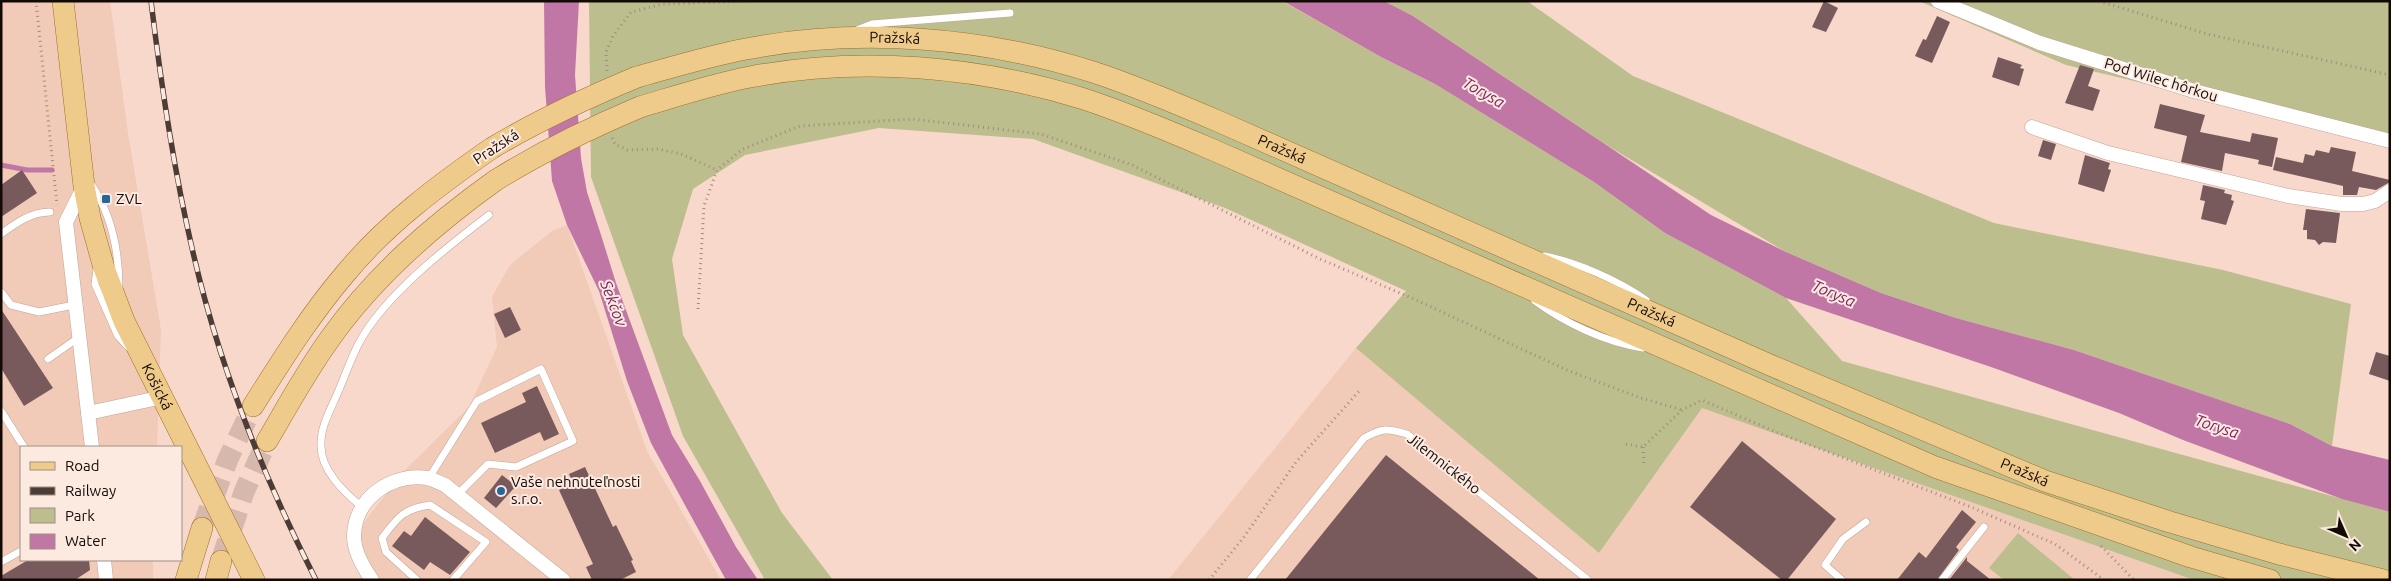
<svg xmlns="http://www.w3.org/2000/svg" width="2391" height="581" viewBox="0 0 2391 581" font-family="Ubuntu,sans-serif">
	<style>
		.built { fill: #f1cab8 }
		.green { fill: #bcbe8d }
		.water { fill: #c177a6 }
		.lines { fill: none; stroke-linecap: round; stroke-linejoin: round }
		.stream { stroke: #c177a6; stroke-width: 5 }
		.building { fill: #78595c }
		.primary-tunnel { stroke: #d6b9ac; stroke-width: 21; stroke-dasharray: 21 11; stroke-linecap: butt }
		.service-casing { stroke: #c2a496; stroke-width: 8 }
		.minor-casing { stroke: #c2a496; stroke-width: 15 }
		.primary-casing { stroke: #9c712a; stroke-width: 22 }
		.path { stroke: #a28a80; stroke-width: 3; stroke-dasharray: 1 4; stroke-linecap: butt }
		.service { stroke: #fff; stroke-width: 7 }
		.minor { stroke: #fff; stroke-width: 14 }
		.primary { stroke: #efcb8b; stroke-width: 21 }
		.rail-casing { stroke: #4b3c35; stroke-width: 5.5 }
		.rail { stroke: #fce9e0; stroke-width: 4; stroke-dasharray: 11; stroke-linecap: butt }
		.primary-bridge-casing { stroke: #9c712a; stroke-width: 22; stroke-linecap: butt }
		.primary-bridge { stroke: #efcb8b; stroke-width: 21 }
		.poi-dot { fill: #25679d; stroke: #fce9e0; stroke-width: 2 }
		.labels { text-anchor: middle; stroke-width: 4; stroke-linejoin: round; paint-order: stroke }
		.street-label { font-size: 15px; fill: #130905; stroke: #fce9e0 }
		.poi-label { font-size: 15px; fill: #130905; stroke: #fce9e0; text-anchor: start }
		.water-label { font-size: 16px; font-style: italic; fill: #7d2462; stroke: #fce9e0 }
	</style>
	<rect width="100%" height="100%" fill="#f8d8ca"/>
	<g class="built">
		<path d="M1,1H110L128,133L161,330L157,447H21V560H153V580H1Z"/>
		<path d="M567,225L647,451L721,580H374L350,540L404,471L469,407L497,347L492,297L510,265L552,231Z"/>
		<path d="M1356,348L1599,553L1702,407L2194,580H1168Z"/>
	</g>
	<g class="green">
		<path d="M589,1L1284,2L1381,57L1435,84L1594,182L1665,233L1786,298L1842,361L2390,512V580H2194L1702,408L1599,553L1356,348L1406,291L1225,208L1033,139L879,128L745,155L693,189L672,259L683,335L782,513L833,580H765L683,436L591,177Z"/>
		<path d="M1384,1H1527L1633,76L1994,223L2223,270L2351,304L2332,446L2290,424L2074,350L1956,318L1881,293L1786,252L1608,146L1413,16Z"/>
		<path d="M1919,1H2390V143L2327,126L2066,65Z"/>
		<path d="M2018,533L2075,580H2004L1989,568Z"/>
	</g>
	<g class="water">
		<path d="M544,1H579L575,75L581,158L587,192L601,235L616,283L672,435L700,481L736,547L758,580H726L651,443L627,381L599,291L567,225L552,181L545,87Z"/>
		<path d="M1283,1H1384L1413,16L1711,215L1786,252L1881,293L1956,318L2074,350L2290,424L2332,446L2390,460V512L2342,499L2183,440L2119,413L1991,367L1786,298L1665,233L1594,182L1435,84L1381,57Z"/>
	</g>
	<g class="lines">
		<path class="stream" d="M1,165L27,170H52"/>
	</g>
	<g class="building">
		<path d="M1824,1L1838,8L1826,32L1812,27Z"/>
		<path d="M1937,16L1950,22L1932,63L1915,56L1923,39L1926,40Z"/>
		<path d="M1998,57L2022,65L2020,68L2024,69L2019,86L1992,77Z"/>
		<path d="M2080,65L2094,69L2088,86L2100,90L2093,111L2065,103Z"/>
		<path d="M2160,104L2205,115L2200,132L2250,142L2252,133L2278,138L2272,167L2258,164L2259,160L2225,153L2222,171L2181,162L2187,136L2154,128Z"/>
		<path d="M2043,140L2056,144L2051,160L2038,156Z"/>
		<path d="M2331,147L2356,152L2352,171L2390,180V182L2376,190L2359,187L2357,195H2343V186L2273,170L2276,157L2303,163L2305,154L2314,156L2316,150L2329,153Z"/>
		<path d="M2085,155L2110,163L2108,169L2111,170L2104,192L2078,184Z"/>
		<path d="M22,170L37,193L1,217V185Z"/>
		<path d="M2203,185L2225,190L2224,193L2232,195L2231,200L2234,201L2226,225L2201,219L2205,201L2200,200Z"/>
		<path d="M2306,209L2340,213L2336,243L2323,242L2319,245L2315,240L2307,239V230H2303Z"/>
		<path d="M510,307L521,330L505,338L494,314Z"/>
		<path d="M1,309L53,388L24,406L1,368Z"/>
		<path d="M2376,352L2390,356V381L2369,374Z"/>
		<path d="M537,386L559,434L544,441L540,432L495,453L481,423L526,402L522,393Z"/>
		<path d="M1742,441L1836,519L1787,580H1782L1690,507Z"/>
		<path d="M1386,455L1540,580H1285Z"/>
		<path d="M585,467L613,527L616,525L633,560L631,561L636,572L620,580H592L586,567L593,564L559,490L573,483L569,474Z"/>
		<path d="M502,475L516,486L496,508L484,498Z"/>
		<path d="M1962,510L1976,522L1956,547L1959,550L1937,580H1897L1919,552L1926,558Z"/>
		<path d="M425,517L470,552L450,575L430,562L424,570L392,546L404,531L411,536Z"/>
		<path d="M1967,557V561L1991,580H1949Z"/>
		<path d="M28,560H89L90,570L75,580H1V576Z"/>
	</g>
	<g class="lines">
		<g class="primary-tunnel">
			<path d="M202,528L228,459L253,406"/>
			<path d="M221,561L244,492L267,441"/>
		</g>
		<defs>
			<g id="service">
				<path d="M857,30L872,24L1010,13"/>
				<path d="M91,184C112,215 119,252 119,288"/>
				<path d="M1,234C16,223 31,212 50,212"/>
				<path d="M1544,256C1577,262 1619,281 1646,300"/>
				<path d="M97,269L95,284L118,336L128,347"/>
				<path d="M1,292L11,305L39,312L74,305"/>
				<path d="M1535,301C1565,323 1605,342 1643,348"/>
				<path d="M48,359L78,338"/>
				<path d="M1,411L24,447"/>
				<path d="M429,478L477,401L541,369L573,441L516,467L488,464L457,495"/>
				<path d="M362,507C345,493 321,471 321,446C320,427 331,409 338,392C345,376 351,358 359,343C384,296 447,247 489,215"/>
				<path d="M1,562L21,551"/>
				<path d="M417,580L386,552L382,538C398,517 403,509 430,505L486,542L453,580"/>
				<path d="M1250,580L1364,438C1382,428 1387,428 1407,434L1588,580"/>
				<path d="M1842,580L1825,565L1843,539L1866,522"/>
				<path d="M1942,580L1984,527"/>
			</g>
			<g id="minor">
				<path d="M1938,1L2040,43L2194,91L2390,141"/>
				<path d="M2032,127L2108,153L2288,196L2342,204H2363L2375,201L2390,191"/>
				<path d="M84,186L66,222L92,447"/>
				<path d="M88,413L163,397"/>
				<path d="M104,560L106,580"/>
				<path d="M372,580C363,567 353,550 354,534C356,497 392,473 427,478C433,479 439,483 445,485L563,580"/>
			</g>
			<g id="primary">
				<path id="s1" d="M63,1L84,186L90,218L104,268L124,321L254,580"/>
				<path id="s2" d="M637,77C673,67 709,56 746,49C860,27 983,37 1093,72C1136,86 1178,104 1220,122L1770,365L2045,481L2170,522L2279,554L2383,580"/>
				<path d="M640,107C677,96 713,84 750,77C860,56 978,66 1084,99C1127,113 1169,131 1211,149L1935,467L2191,557L2270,580"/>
				<path d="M253,406C282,360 310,315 345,274C386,224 440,184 492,148"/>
				<path d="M267,441C287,407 306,372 329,340C374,276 433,225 496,180"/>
				<path d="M186,580L202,528"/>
				<path d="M216,580L221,561"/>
			</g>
		</defs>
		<use href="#service" class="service-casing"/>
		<use href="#minor" class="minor-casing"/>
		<use href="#primary" class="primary-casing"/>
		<g class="path">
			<path d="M36,1L57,205"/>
			<path d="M2099,1L2207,34L2390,75"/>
			<path d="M607,71L606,52L613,36L631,12L663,4L753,1"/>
			<path d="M612,138L615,144L627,150L658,149L681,154L717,170"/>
			<path d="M698,309L704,206L717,170L743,149L800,126L912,119L1041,134L1132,165L1320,259L1414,299L1569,371L1641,398L1682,410"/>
			<path d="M1626,444L1643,447L1682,410L1702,400L1776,432L1971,507L2055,544L2104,580"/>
			<path d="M1643,447L1644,466"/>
			<path d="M2101,546L2134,580"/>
			<path d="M1209,580L1244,537L1296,462L1360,390"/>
		</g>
		<use href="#service" class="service"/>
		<use href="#minor" class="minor"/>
		<use href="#primary" class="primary"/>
		<defs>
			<path id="rail" d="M151,1C161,84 173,166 192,248C218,363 262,474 316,580"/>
		</defs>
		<use href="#rail" class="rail-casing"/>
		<use href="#rail" class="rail"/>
		<defs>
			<g id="primary-bridge">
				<path d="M492,148C539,120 586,98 637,77"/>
				<path d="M496,180C543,151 590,128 640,107"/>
			</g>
		</defs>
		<use href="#primary-bridge" class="primary-bridge-casing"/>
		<use href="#primary-bridge" class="primary-bridge"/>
	</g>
	<g class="poi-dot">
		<rect x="101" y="194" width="10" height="10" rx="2.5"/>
		<circle cx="501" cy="491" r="5"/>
	</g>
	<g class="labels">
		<g class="street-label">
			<text dy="5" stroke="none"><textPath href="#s2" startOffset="262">Pražská</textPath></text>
			<text transform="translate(2161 80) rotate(17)" y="5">Pod Wilec hôrkou</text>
			<text transform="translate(496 147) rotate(-33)" y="5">Pražská</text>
			<text dy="5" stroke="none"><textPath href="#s2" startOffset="668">Pražská</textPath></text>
			<text dy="5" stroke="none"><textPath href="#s2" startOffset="1072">Pražská</textPath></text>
			<text dy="5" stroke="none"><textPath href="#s1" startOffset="401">Košická</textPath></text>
			<text transform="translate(1444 464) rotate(38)" y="5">Jilemnického</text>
			<text dy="5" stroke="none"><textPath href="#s2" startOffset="1478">Pražská</textPath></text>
		</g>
		<g class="poi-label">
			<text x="116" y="204">ZVL</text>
			<text x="511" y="487">Vaše nehnuteľnosti<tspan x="511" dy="17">s.r.o.</tspan></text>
		</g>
		<g class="water-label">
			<text transform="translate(1484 92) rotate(30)" y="6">Torysa</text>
			<text transform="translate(1834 293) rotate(23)" y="6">Torysa</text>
			<text transform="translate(614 303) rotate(69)" y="6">Sekčov</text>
			<text transform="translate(2217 426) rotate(18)" y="6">Torysa</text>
		</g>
	</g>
	<rect width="2391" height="581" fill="none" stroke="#130905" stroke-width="5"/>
	<rect x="20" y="446" width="162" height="115" fill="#fce9e0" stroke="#9f8f88"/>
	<rect x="30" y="462" width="25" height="8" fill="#efcb8b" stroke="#9f8f88"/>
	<text x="65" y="471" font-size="15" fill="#130905">Road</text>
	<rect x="30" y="487" width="25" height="8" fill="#4b3c35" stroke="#9f8f88"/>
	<text x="65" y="496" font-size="15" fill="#130905">Railway</text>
	<rect x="30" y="508" width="25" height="15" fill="#bcbe8d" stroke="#9f8f88"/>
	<text x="65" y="521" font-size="15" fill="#130905">Park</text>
	<rect x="30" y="534" width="25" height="15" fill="#c177a6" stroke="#9f8f88"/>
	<text x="65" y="546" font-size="15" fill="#130905">Water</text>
	<g transform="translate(2346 536) rotate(135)" stroke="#fce9e0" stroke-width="4" paint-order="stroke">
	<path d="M0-4L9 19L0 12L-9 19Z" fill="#130905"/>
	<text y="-8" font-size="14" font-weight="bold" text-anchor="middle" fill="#130905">N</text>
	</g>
</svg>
